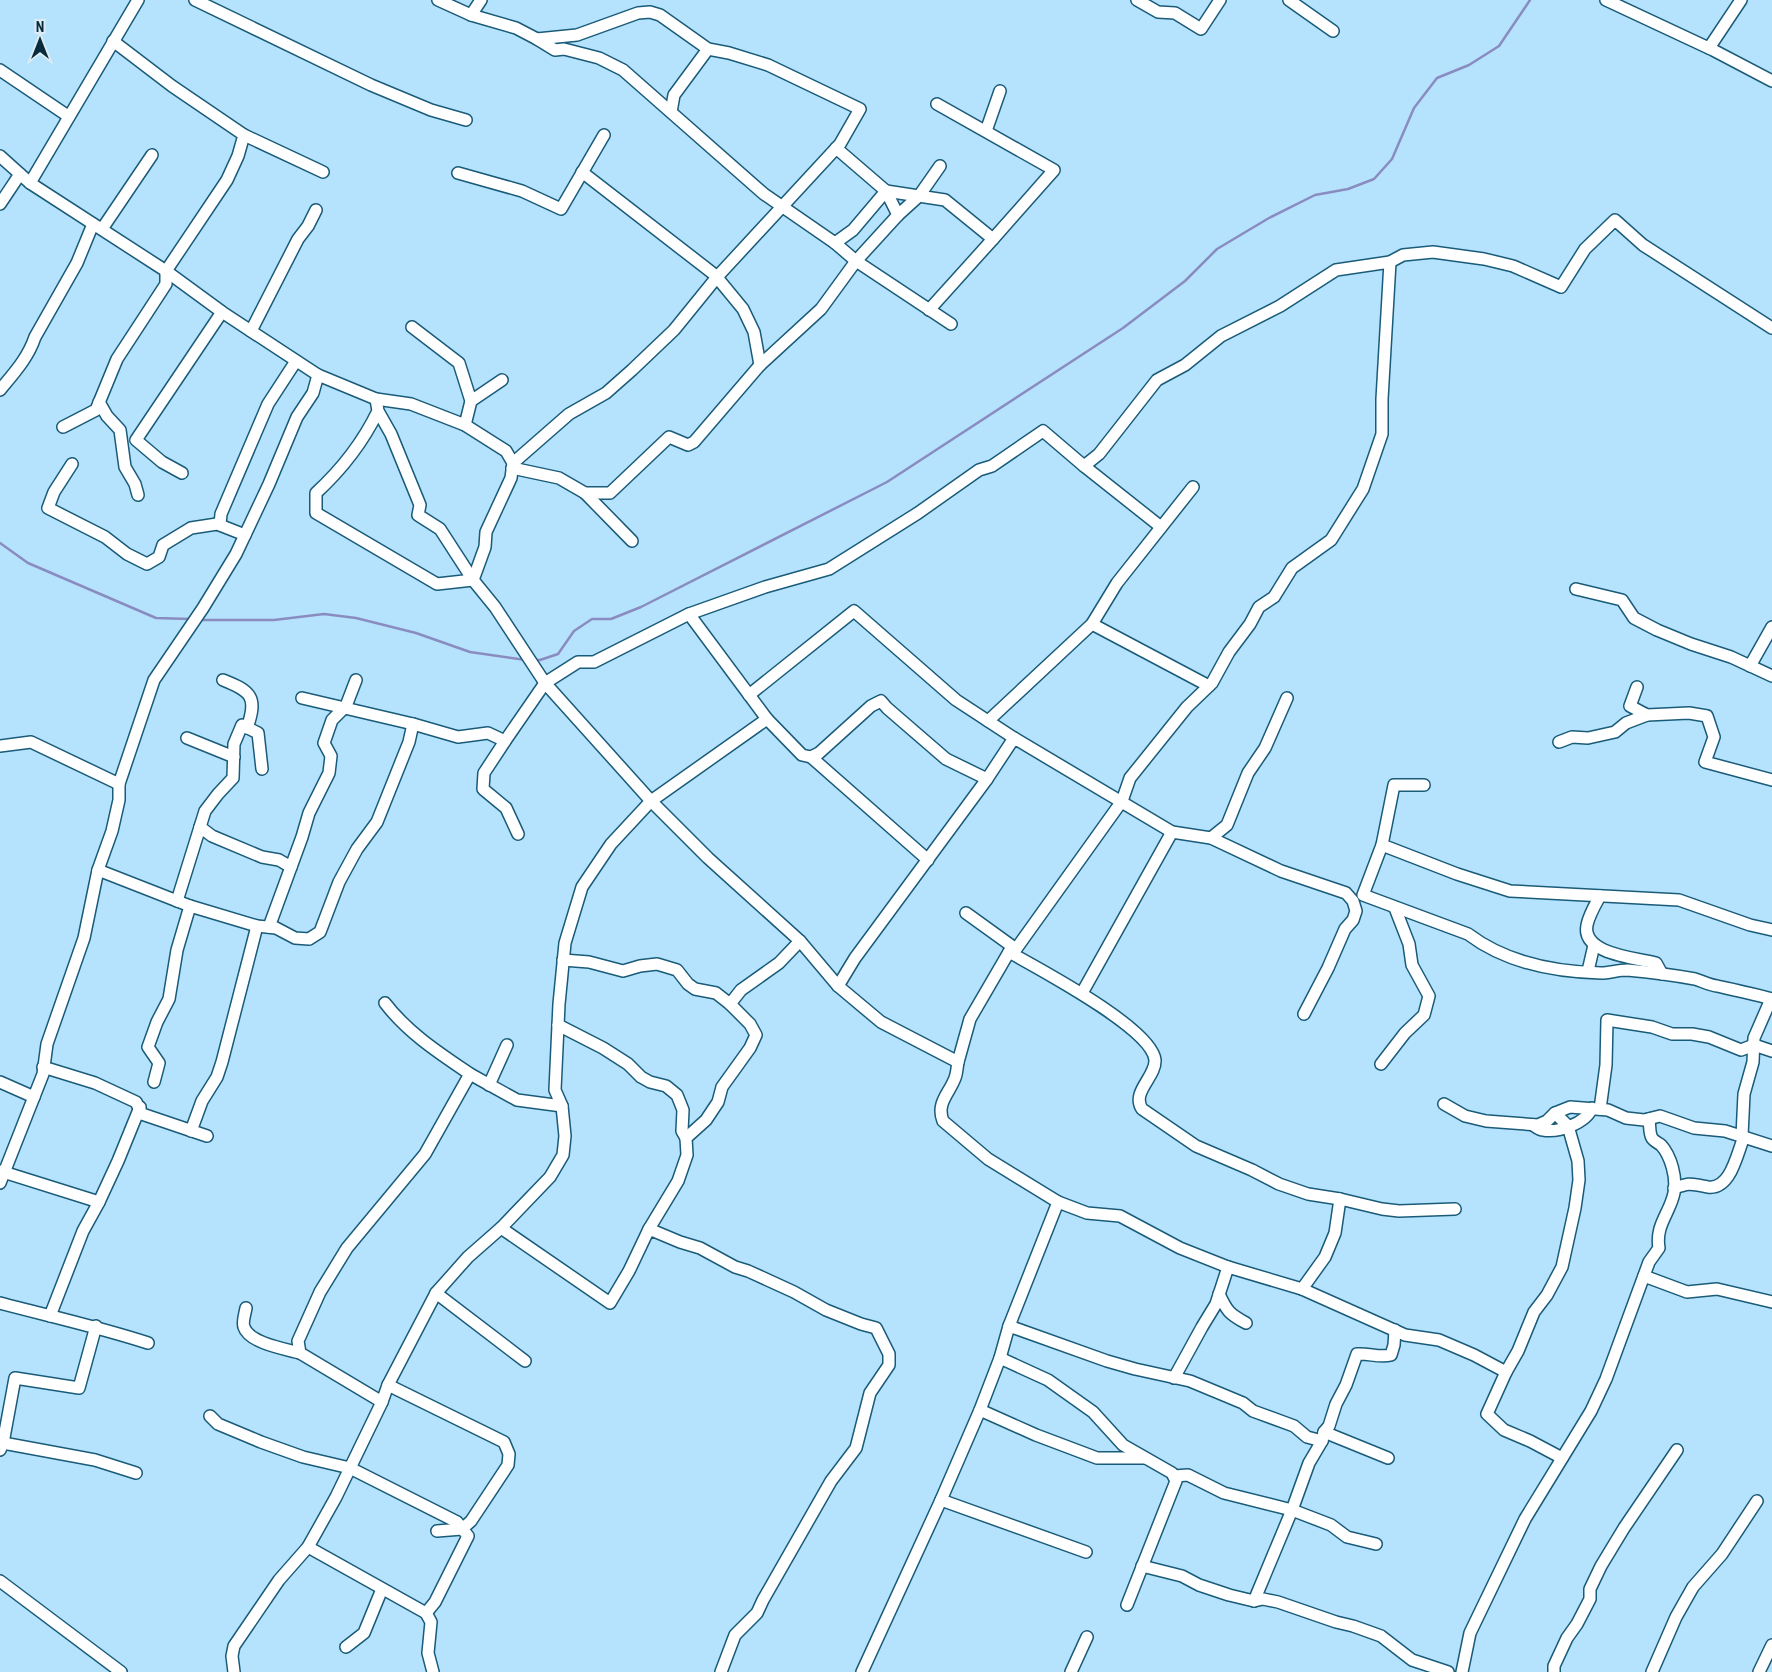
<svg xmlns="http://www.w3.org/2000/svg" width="1772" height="1672" viewBox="0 0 1772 1672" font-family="'Roboto Condensed',sans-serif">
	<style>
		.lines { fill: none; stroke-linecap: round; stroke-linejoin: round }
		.stream { stroke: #8a8cc0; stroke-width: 2.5 }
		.minor-casing { stroke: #195b79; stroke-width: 14 }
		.minor { stroke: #fff; stroke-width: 11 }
	</style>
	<rect width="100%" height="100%" fill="#b5e3fd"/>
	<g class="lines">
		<g class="stream">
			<path d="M0,543L28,563L156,618L190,619"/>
			<path d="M198,620H274L324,614L356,618L416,633L470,652L526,660"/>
			<path d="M534,660H540L558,654L574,631L592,619H611L641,607L887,482L1123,328L1185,281L1217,249L1269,218L1315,195L1348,189L1374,179L1392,159L1414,108L1437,78L1469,65L1499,46L1530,0"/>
		</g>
		<defs>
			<g id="minor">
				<path d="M195,0L371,85L431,110L466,120"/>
				<path d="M438,0L471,15L516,28L537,39L577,35L638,13L650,12L660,15L708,49L729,53L768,65L860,109L840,144L717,277L674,330L632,370L606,393L569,414L513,463"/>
				<path d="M1137,0L1158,12L1175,13L1201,29L1220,0"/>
				<path d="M1289,0L1333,31"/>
				<path d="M1606,0L1713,50L1772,81"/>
				<path d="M471,15L481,0"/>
				<path d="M537,39L555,50L564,49L599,58L623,70L764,194L835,243L853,230L886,191L945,200L993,239L1054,170L937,104"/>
				<path d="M1709,48L1741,0"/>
				<path d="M0,70L68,116"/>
				<path d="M671,112L674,95L708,49"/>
				<path d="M986,131L1000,91"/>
				<path d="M244,135L323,172"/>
				<path d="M836,148L886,191L898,215"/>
				<path d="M0,156L30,183L166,271L222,312L318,375L376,399L411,404L465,425L506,451L513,463L511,478L486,532L485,547L473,580L495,607L545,683L651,801L708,858L800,941L838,986L881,1022L958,1062C957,1067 957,1073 955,1078C949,1094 936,1103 943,1121L988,1159L1058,1202L1009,1326L1000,1358L980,1410L941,1500L862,1672"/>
				<path d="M582,172L715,275L743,309L754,332L760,365"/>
				<path d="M458,173L522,191L561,209L604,135"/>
				<path d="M30,183L138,0"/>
				<path d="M0,204L20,174"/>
				<path d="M102,229L152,155"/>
				<path d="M835,243L856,261L951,324"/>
				<path d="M929,310L993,239"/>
				<path d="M412,327L459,363L471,401"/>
				<path d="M251,331L298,239L308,226L316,210"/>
				<path d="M0,390C14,373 28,358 35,337L77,263L93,224"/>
				<path d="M376,399L378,411L391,434L420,505L418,515L440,529L473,580L437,584L316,513V493C341,470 363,442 378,411"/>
				<path d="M99,402L107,416L120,430L125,467L135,484L138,495"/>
				<path d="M465,425L471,401L502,380"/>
				<path d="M63,427L96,410L117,359L166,284V271L227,180L238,156L244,135L172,86L113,41"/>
				<path d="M72,464L54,492L48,508L105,537L127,554L147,564L159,557L163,545L191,528L217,524L245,535"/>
				<path d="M1084,466L1161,527"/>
				<path d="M512,468L559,478L585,493H610L669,437L688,445L694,442L760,365L821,309L856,261L898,215L919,196L940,166"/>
				<path d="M182,473L162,462L136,440L222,312"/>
				<path d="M585,493L632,541"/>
				<path d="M220,525L221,514L268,404L296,361"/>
				<path d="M1576,589L1622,600L1634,618L1657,630L1691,644L1731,657L1772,676"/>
				<path d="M689,614L767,719L802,755L811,757L819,753L871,706L881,701L887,708L946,759L987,779"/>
				<path d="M1092,624L1209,686"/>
				<path d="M1750,666L1772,627"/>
				<path d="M223,680C251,691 258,697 247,728"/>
				<path d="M1637,687L1630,706L1647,715L1689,713L1707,716L1714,737L1705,762L1772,780"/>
				<path d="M749,695L854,611L956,700L1014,738"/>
				<path d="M302,698L413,724"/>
				<path d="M988,721L1092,624L1117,583L1193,487"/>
				<path d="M187,738L234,757"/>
				<path d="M505,741L484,773L483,789L506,808L518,834"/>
				<path d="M1559,742L1572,737L1588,738L1615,732L1626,723L1647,715"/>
				<path d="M0,746L31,742L119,784"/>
				<path d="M811,757L928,860"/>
				<path d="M200,827L212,836L262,857L279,860L291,867"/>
				<path d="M1211,838L1227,825L1248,773L1265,748L1287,698"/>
				<path d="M1382,845L1394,785H1424"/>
				<path d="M98,870L190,906L257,926L276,928L295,938L309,939L320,932L339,882L357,849L377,822L409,742L413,724L458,737L488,733L505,741L545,683L578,662H594L689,614L765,587L829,569L918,513L979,470L992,466L1043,431L1084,466L1099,454L1157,380L1185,365L1221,336L1280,306L1336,270L1390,262L1403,255L1433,252L1484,259L1513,266L1561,287L1585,249L1615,220L1643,245L1772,328"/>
				<path d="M1600,896C1595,905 1589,915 1587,925C1581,954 1636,958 1656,963L1662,974"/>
				<path d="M177,901L205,811L218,794L233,778L234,744L242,725L258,733L262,769"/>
				<path d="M966,913L1016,949"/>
				<path d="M269,927L302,837L309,813L329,773L331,756L324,743L332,720L346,706L356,680"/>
				<path d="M1772,930L1750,925L1679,900L1510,891L1457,874L1382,845L1363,895L1468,934C1505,962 1554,972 1601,973C1609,973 1618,970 1627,970C1649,972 1673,975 1695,979C1702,981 1709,985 1717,986C1735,990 1754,994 1772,999"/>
				<path d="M1009,952C1037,968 1152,1028 1155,1060C1156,1077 1131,1092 1142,1109L1196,1146L1252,1170L1279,1184L1308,1194L1340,1199L1382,1209L1399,1211L1455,1209"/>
				<path d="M563,960L589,962L623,971L640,966L657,964L677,970L688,984L695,989L716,993L730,1004L750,1024L756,1035L750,1048L722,1087L718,1102L706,1120L686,1138L687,1155L678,1181L649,1229"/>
				<path d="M1588,971L1594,945"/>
				<path d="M838,986L855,958L987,779L1014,738L1172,832L1211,838L1281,871L1346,893L1353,901L1356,911L1353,920L1345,929L1328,968L1304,1014"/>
				<path d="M1082,993L1172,832"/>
				<path d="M385,1003C408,1033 439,1053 470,1074"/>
				<path d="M730,1004L741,990L779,963L800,941"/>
				<path d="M558,1025L603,1048L628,1064L641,1077L650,1082L666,1086L677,1095L683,1110L682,1131L686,1138"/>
				<path d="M958,1062L970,1019L1009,952L1016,949L1122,801L1130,778L1187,707L1212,683L1229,652L1250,624L1259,607L1274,597L1292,568L1331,540L1363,489L1382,434V399L1390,262"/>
				<path d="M1381,1064L1405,1033L1424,1015L1429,996L1412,965L1409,944L1395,908"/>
				<path d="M43,1067L95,1083L136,1102L142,1114L207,1136"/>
				<path d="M0,1082L34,1097"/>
				<path d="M154,1082L159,1063L148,1047L157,1022L169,999L177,950L190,906"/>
				<path d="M489,1085L507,1045"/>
				<path d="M1444,1104L1465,1116L1486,1121L1538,1125L1547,1121L1555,1113L1570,1107L1608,1110L1626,1118L1644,1120L1660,1116L1694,1128L1725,1131L1772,1146"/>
				<path d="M1600,1109L1606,1065L1607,1020L1652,1027L1672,1034H1692L1709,1037L1741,1050L1754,1045L1772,1051"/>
				<path d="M1533,1125C1536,1127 1539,1130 1543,1130C1559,1133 1586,1123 1592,1108"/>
				<path d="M191,1131L202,1101L217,1077L222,1062L257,926"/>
				<path d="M1742,1136L1744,1094L1753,1062L1754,1038L1771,999"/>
				<path d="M0,1171L99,1202"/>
				<path d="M0,1183L43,1074L47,1044L84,938L98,870L112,831L119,800V784L154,680L203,608L236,554L269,484L297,417L313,393L318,375"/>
				<path d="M1674,1188C1693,1182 1689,1184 1708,1187C1731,1190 1737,1153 1744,1137"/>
				<path d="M1058,1202L1087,1213L1120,1216L1180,1248L1228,1267L1302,1289L1405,1335L1439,1340L1474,1355L1506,1372L1487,1414L1504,1430L1530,1441L1562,1458"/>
				<path d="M501,1228L610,1303L629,1271L649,1229L680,1242L700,1248L735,1267L748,1271L794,1292L826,1310L861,1324L876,1328L889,1354V1365L870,1393L856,1448L831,1481L763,1600L757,1613L735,1635L721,1672"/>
				<path d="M1644,1276L1687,1292L1717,1289L1772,1302"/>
				<path d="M1302,1289L1325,1257L1335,1233L1340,1199"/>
				<path d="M436,1293L525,1361"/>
				<path d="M1219,1294C1227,1311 1229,1314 1246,1323"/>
				<path d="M0,1303C49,1316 99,1327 148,1343"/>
				<path d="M246,1308C245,1314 242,1322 244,1327C249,1343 285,1349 300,1353"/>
				<path d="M50,1316L83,1231L99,1202L118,1161L140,1107"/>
				<path d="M1009,1326L1107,1361L1135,1369L1190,1381L1243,1403L1253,1411L1294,1426L1307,1437L1322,1441"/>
				<path d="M1000,1358L1048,1380L1093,1412L1123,1445L1172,1473L1176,1481L1127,1605"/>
				<path d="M1506,1372L1518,1351L1534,1312L1547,1295L1562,1267L1575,1208L1579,1180L1578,1161L1568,1126L1555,1113"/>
				<path d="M1174,1378L1202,1327L1216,1304L1228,1267"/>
				<path d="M388,1385L504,1442L509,1454L508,1465L471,1521L462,1529L437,1531"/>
				<path d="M382,1402L300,1353L298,1341L320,1292L347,1248L425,1154L470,1074L517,1100L562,1106"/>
				<path d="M980,1410L1036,1435L1097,1458H1144"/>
				<path d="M210,1416L218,1424L261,1442L303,1457L350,1468L457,1522L468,1536L435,1602L426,1613"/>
				<path d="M1324,1432L1329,1426L1336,1404L1346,1385L1357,1354C1369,1353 1379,1358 1391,1355L1394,1345L1395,1330"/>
				<path d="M3,1443L95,1460L136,1473"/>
				<path d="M0,1450L3,1443L15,1378L79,1388L96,1326"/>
				<path d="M1174,1476L1188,1475L1224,1493L1292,1510L1331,1525L1347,1537L1376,1544"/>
				<path d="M941,1500L1086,1552"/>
				<path d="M308,1547L426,1613L431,1622L428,1653L433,1672"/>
				<path d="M1142,1566L1182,1576L1199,1585L1229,1595L1254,1601L1263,1599L1278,1602L1336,1622L1353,1626L1381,1636L1412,1660L1448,1672"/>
				<path d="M0,1581L121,1672"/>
				<path d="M1254,1601L1292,1510L1309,1463L1322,1441L1324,1432L1388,1458"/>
				<path d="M346,1647L364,1633L382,1589"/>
				<path d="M234,1672L232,1656L234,1646L279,1580L308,1547L336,1497L382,1402L388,1385L436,1293L468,1257L501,1228L550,1177L563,1155L565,1136L562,1106L555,1090L559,1004L565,943L582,887L611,844L651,801L767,719"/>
				<path d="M1071,1672L1087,1637"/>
				<path d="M1462,1672L1470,1633L1525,1519L1591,1411L1606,1379L1649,1262L1659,1248C1655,1225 1670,1213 1674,1193C1677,1178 1671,1156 1661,1145C1658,1143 1654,1141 1652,1138C1649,1133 1650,1125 1649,1119"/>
				<path d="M1554,1672V1666L1567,1638L1577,1624L1590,1599V1589L1601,1566L1624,1528L1677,1450"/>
				<path d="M1652,1672L1676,1617L1693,1587L1722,1554L1757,1501"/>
				<path d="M1759,1672L1772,1645"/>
			</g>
		</defs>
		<use href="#minor" class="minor-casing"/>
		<use href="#minor" class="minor"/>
	</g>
	<g transform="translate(40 40)" stroke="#dcebf4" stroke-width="4" paint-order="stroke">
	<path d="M0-4L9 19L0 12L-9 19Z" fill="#082c3d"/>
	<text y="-8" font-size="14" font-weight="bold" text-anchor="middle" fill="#082c3d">N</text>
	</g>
</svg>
